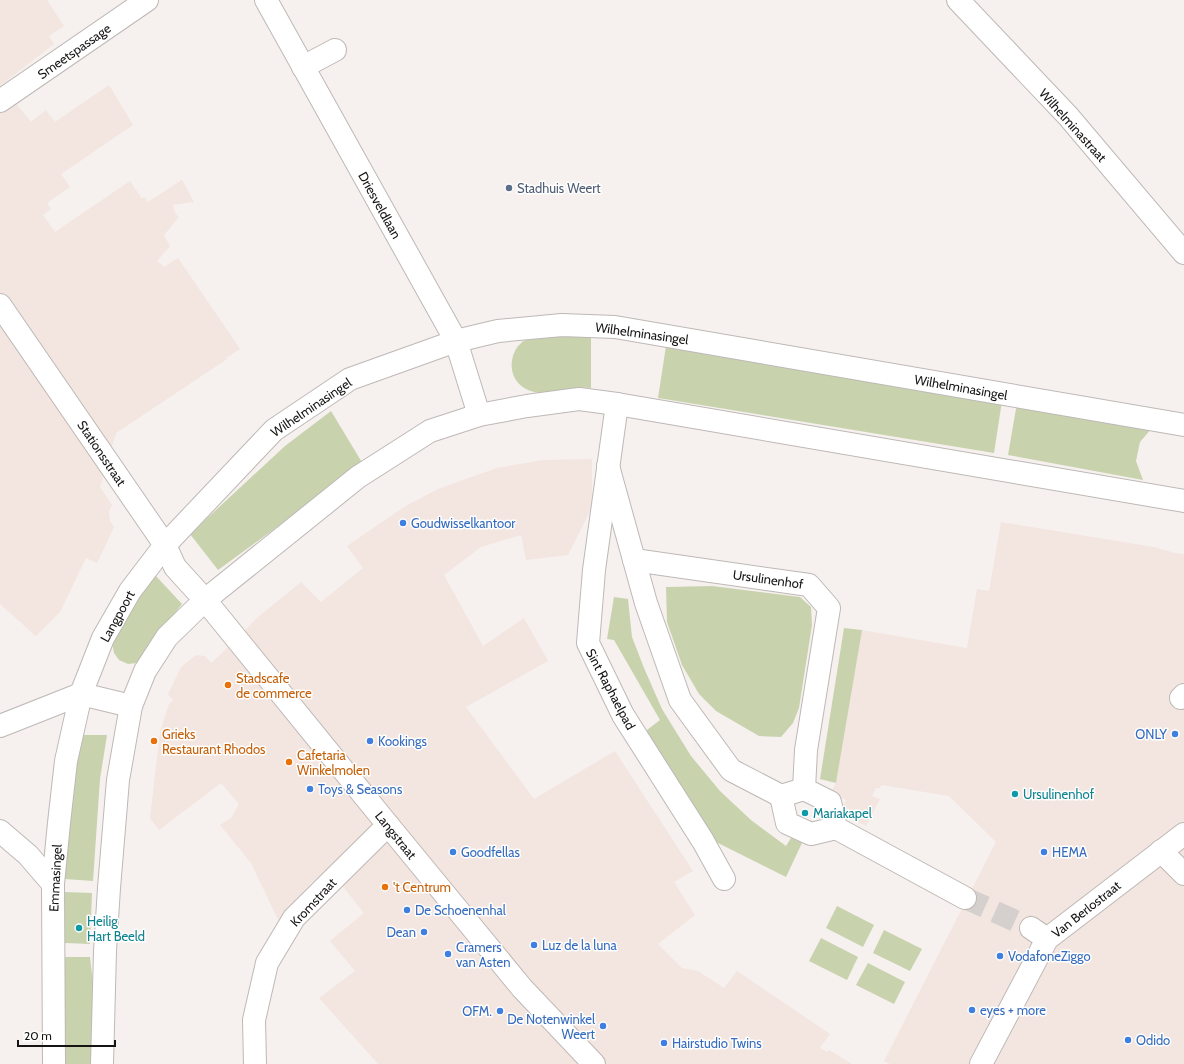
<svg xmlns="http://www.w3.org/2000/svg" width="1184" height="1064" viewBox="0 0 1184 1064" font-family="Cabin,sans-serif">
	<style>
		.built { fill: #f3e5df }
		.green { fill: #c8d3ae }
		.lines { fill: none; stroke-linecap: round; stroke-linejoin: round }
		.minor-tunnel { stroke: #d5d0cd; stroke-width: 22; stroke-dasharray: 22 11; stroke-linecap: butt }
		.minor-casing { stroke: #beb8b6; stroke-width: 24 }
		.minor { stroke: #fff; stroke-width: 22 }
		.service-dot { fill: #5c6f8a; stroke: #fff; stroke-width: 1.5 }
		.shop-dot { fill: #3f7fe0; stroke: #fff; stroke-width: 1.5 }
		.food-dot { fill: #e8710a; stroke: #fff; stroke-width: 1.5 }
		.culture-dot { fill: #0f9aa8; stroke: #fff; stroke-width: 1.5 }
		.labels { text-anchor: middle; stroke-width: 3; stroke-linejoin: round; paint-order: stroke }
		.street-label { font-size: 13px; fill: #171514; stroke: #fff }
		.service-label { font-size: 13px; fill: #4e5e75; stroke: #fff; text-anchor: start }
		.shop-label { font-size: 13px; fill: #366cbe; stroke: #fff; text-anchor: start }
		.food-label { font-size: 13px; fill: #c56008; stroke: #fff; text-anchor: start }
		.culture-label { font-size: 13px; fill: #0d838f; stroke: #fff; text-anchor: start }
	</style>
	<rect width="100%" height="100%" fill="#f6f1ee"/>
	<g class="built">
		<path d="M0,0H47L64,26L49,36L54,44L1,85L31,122L46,110L55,122L109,85L133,125L61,174L70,187L47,203L51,209L43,215L55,232L130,181L142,199L144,197L148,202L182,180L194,202L192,203L191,202L173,205L175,213L179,217L164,235L170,246L157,261L164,267L178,258L240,349L226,358L227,359L116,433L100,487L112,505L109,511L110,521L114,527L97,563L86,558L60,612L36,636L0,604Z"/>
		<path d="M592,459V507L568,555L526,560L521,535L481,547L444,575L483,646L524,618L548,661L466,707L534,799L615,751L693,871L674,882L695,915L658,944L682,968L698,971L724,988L737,971L830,1034L820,1048L827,1052L829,1050L852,1064H378L319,998L355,971L330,941L364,913L329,869L311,883L279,922L251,863L220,825L231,818L239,804L221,783L159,830L150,818L160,732L169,704L173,700L168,694L181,667L196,655L205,656L211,663L219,656L258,617L301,582L321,602L363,568L347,546L404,507L438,489L497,468L543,460Z"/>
		<path d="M1001,522L1154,547L1175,553L1184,554V1064H890L884,1061L996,842L949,796L881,785L880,788H876L872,796L880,799L866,826L840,813L846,800L831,792L836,783L861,630L967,648L977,589L989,591Z"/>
	</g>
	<g class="green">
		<path d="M567,334L591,337V388C587,388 583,387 579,388C563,389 543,397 528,390C510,382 507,361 518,346C520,345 521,343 522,342C530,336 557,336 567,334Z"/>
		<path d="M666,346L1002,401L994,453L658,398Z"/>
		<path d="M1017,403L1152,428L1140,442L1136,461L1143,480L1008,455Z"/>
		<path d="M331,411L363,464L218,570L190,534L285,446Z"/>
		<path d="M155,575L182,604L163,628L144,658L137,663L128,664L119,660L114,653L112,642L135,601Z"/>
		<path d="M712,586L800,597L811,607L812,625L799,708L793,723L781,737L759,736L716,711L699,694L682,665L667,622L666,587Z"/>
		<path d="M614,597L628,599L632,637L644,668L662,709L691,756L720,791L751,820L786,846L791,838L802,843L786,877L708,838L643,733L660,720L614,640L607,639Z"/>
		<path d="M844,628L862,630L836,783L820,779Z"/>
		<path d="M78,735H107L100,779L93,881L65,879L66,844Z"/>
		<path d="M65,892L92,893L90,944L65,943Z"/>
		<path d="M837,906L874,925L863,947L826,928Z"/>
		<path d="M884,930L922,949L910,971L873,953Z"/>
		<path d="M821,938L858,957L847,980L809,961Z"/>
		<path d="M65,957H90L95,1003L93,1064H64Z"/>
		<path d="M868,963L905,982L894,1004L856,985Z"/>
	</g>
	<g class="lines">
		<path class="minor-tunnel" d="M965,898L1031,928"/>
		<defs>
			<g id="minor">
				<path d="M266,0L456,341L479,415"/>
				<path d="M958,0L1068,116L1184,253"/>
				<path d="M303,67L335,50"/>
				<path d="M0,101L147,0"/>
				<path d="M0,305L165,545L175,567L205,600L388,825L522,988L594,1064"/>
				<path d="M617,404L594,570L588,643L623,715L703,841L724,879"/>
				<path d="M608,466L646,603L680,700L731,770L781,796L804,789L830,802L836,828L965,898"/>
				<path d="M634,560L809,585L829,608L806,750L804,789"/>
				<path d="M1181,698L1184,695"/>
				<path d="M0,726L81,694L131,706"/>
				<path d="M781,796L787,823L811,834L836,828"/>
				<path d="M0,831L28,855L53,884"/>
				<path d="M1161,851L1184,874"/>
				<path d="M1031,928L1047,939"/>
				<path d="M54,1064L53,884L59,823L66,761L81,694L103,638L130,591L165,545L274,430L350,379L456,341L498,331L562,325L615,327L1184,425"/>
				<path d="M102,1064L105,951L109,888L118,780L131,706L145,671L167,637L205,600L358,477L430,431L479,415L527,406L579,399L617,404L1184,501"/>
				<path d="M255,1064L254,1020L267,963L294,918L388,825"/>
				<path d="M981,1064L1047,939L1184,834"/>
			</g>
		</defs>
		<use href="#minor" class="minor-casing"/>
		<use href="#minor" class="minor"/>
	</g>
	<circle class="service-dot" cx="509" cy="188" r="4"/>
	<g class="shop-dot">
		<circle cx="403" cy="523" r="4"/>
		<circle cx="1175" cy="734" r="4"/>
		<circle cx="370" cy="741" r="4"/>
		<circle cx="310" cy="789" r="4"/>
		<circle cx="453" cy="852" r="4"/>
		<circle cx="1044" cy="852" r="4"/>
		<circle cx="407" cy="910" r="4"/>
		<circle cx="424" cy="932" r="4"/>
		<circle cx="534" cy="945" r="4"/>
		<circle cx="448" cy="954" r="4"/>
		<circle cx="1000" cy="956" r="4"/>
		<circle cx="972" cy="1010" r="4"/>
		<circle cx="500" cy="1011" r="4"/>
		<circle cx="603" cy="1026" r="4"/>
		<circle cx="1128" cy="1040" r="4"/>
		<circle cx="664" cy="1043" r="4"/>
	</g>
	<g class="food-dot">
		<circle cx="228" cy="685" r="4"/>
		<circle cx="154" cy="741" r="4"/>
		<circle cx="289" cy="762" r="4"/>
		<circle cx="385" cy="887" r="4"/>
	</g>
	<g class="culture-dot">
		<circle cx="1015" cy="794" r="4"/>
		<circle cx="805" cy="813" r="4"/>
		<circle cx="79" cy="928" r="4"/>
	</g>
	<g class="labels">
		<g class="street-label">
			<text transform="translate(74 51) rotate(-35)" y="5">Smeetspassage</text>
			<text transform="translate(1073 125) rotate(48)" y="5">Wilhelminastraat</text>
			<text transform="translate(380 205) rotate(61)" y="5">Driesveldlaan</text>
			<text transform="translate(642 333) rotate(8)" y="5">Wilhelminasingel</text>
			<text transform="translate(961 387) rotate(10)" y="5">Wilhelminasingel</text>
			<text transform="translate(311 407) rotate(-34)" y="5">Wilhelminasingel</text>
			<text transform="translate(102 453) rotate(56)" y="5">Stationsstraat</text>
			<text transform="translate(768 579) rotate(8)" y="5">Ursulinenhof</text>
			<text transform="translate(117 616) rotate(-61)" y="5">Langpoort</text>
			<text transform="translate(611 689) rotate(62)" y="5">Sint Raphaelpad</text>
			<text transform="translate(396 835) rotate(51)" y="5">Langstraat</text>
			<text transform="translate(55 878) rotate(-87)" y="5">Emmasingel</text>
			<text transform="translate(313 902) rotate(-47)" y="5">Kromstraat</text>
			<text transform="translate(1086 909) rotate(-38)" y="5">Van Berlostraat</text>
		</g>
		<g class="service-label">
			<text x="517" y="193">Stadhuis Weert</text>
		</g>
		<g class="shop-label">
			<text x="411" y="528">Goudwisselkantoor</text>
			<text x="1167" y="739" text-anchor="end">ONLY</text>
			<text x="378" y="746">Kookings</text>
			<text x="318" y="794">Toys &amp; Seasons</text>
			<text x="461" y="857">Goodfellas</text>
			<text x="1052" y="857">HEMA</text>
			<text x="415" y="915">De Schoenenhal</text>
			<text x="416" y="937" text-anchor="end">Dean</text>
			<text x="542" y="950">Luz de la luna</text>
			<text x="456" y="952">Cramers<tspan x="456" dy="15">van Asten</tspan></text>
			<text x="1008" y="961">VodafoneZiggo</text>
			<text x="980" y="1015">eyes + more</text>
			<text x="492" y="1016" text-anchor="end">OFM.</text>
			<text x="595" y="1024" text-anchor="end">De Notenwinkel<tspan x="595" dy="15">Weert</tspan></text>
			<text x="1136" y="1045">Odido</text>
			<text x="672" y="1048">Hairstudio Twins</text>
		</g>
		<g class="food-label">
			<text x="236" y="683">Stadscafe<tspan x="236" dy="15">de commerce</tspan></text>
			<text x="162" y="739">Grieks<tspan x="162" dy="15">Restaurant Rhodos</tspan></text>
			<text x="297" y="760">Cafetaria<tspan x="297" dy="15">Winkelmolen</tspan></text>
			<text x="393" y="892">'t Centrum</text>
		</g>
		<g class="culture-label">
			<text x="1023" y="799">Ursulinenhof</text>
			<text x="813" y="818">Mariakapel</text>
			<text x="87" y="926">Heilig<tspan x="87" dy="15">Hart Beeld</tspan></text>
		</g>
	</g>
	<path d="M18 1040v6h97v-6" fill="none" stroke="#171514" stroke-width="2"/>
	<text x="24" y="1040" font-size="12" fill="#171514" stroke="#ffffff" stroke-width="3" paint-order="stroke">20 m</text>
</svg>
